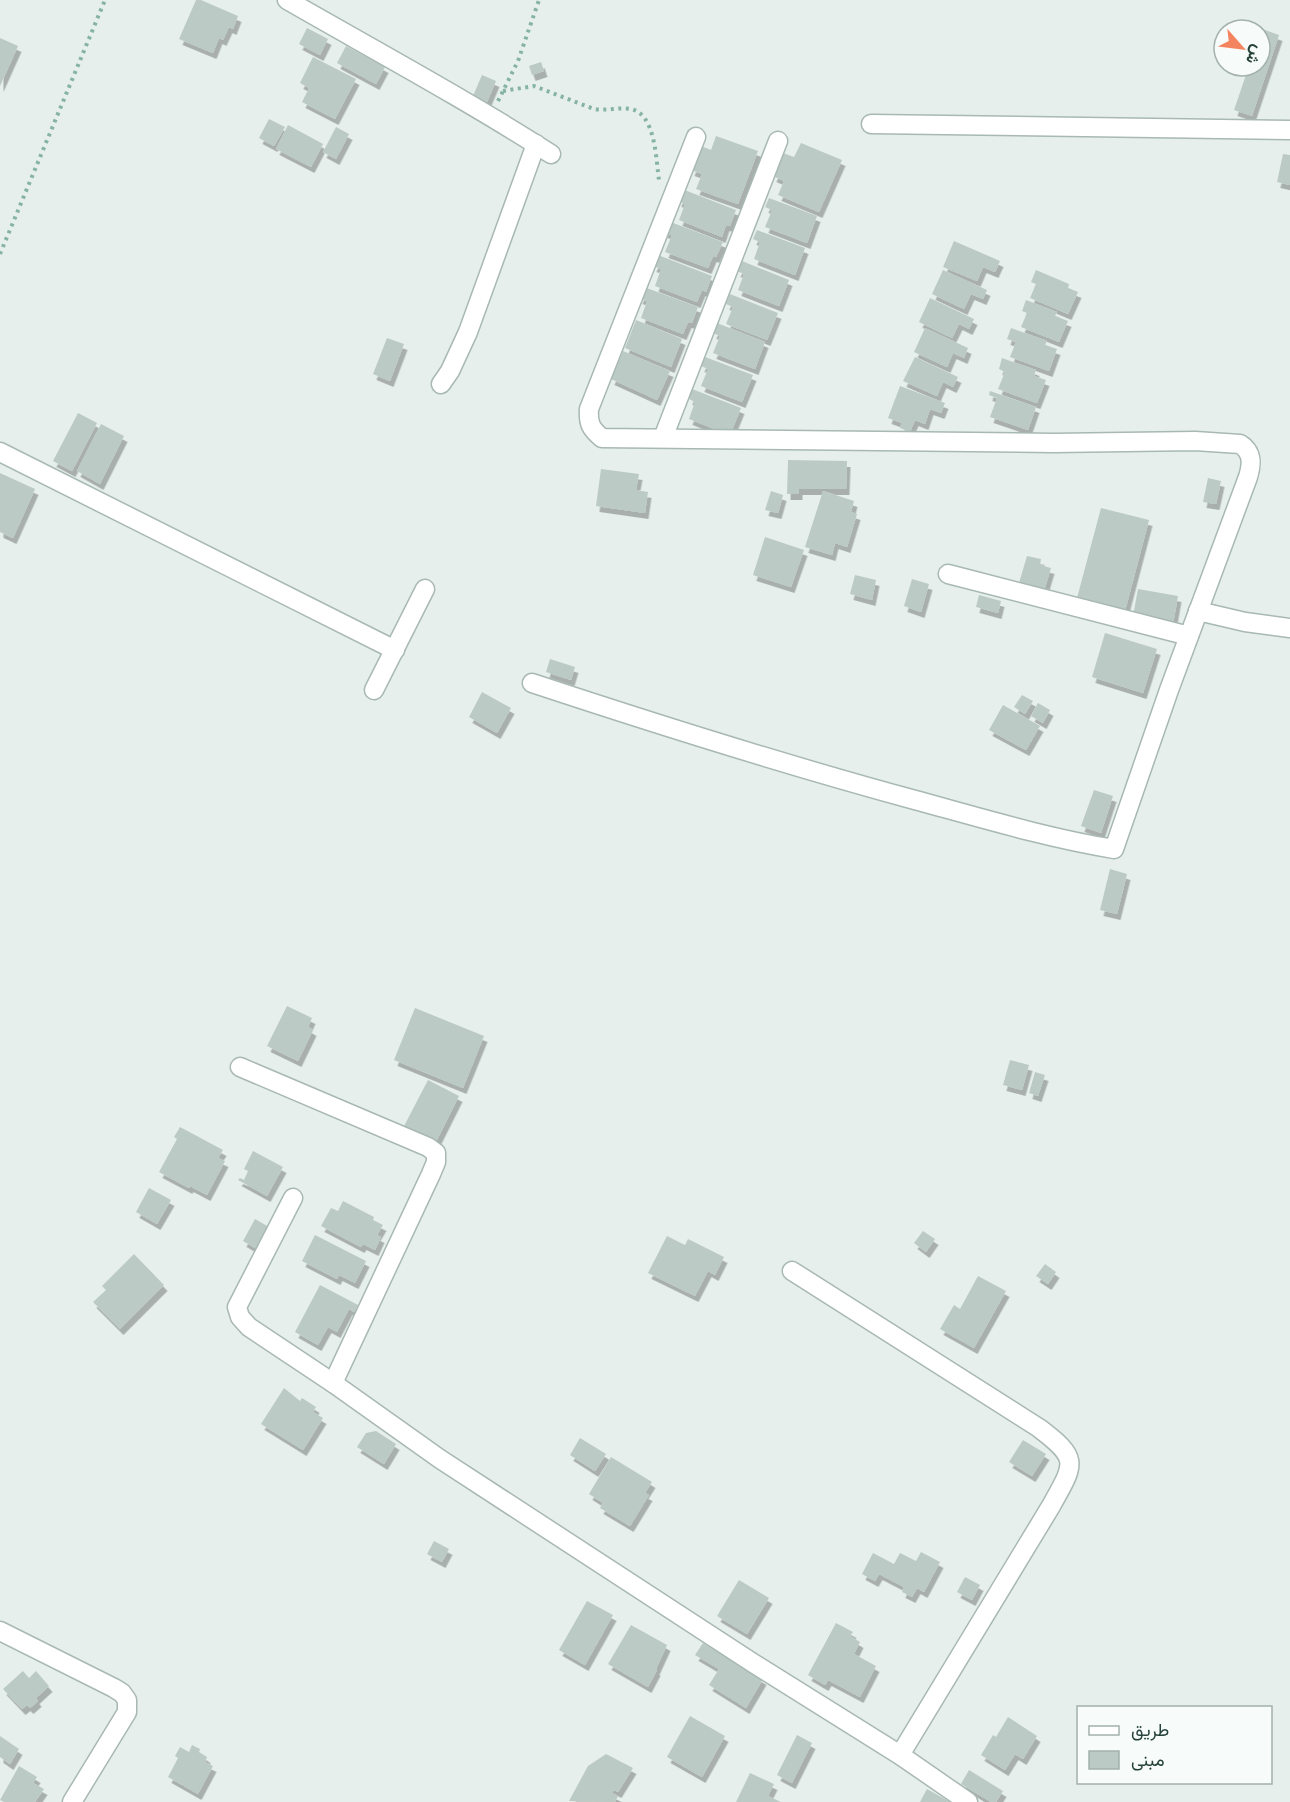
<svg xmlns="http://www.w3.org/2000/svg" width="1290" height="1802" viewBox="0 0 1290 1802" font-family="Mulish,Vazirmatn,sans-serif">
	<style>
		.building { fill: #bbcac4; filter: url(#shadow) }
		.lines { fill: none; stroke-linecap: round; stroke-linejoin: round }
		.minor-casing { stroke: #a8b8b2; stroke-width: 21 }
		.path { stroke: #86b3a5; stroke-width: 4; stroke-dasharray: 3 4.5; stroke-linecap: butt }
		.minor { stroke: #fff; stroke-width: 18 }
	</style>
	<defs>
		<filter id="shadow"><feDropShadow dx="3.5" dy="6" stdDeviation="0" flood-color="#0004"/></filter>
	</defs>
	<rect width="100%" height="100%" fill="#e6efeb"/>
	<g class="building">
		<path d="M196,0H201L238,16L233,29L229,27L223,40L219,38L213,53L179,39Z"/>
		<path d="M1251,25L1279,35L1252,116L1234,110L1249,66H1260V30H1250Z"/>
		<path d="M307,28L328,39L320,55L299,44Z"/>
		<path d="M0,38L18,46L0,86Z"/>
		<path d="M346,46L385,67L376,84L337,63Z"/>
		<path d="M313,57L356,79L335,119L302,102L309,88L300,83Z"/>
		<path d="M541,62L544,71L532,75L529,66Z"/>
		<path d="M482,75L496,81L487,102L473,96Z"/>
		<path d="M269,119L285,127L274,146L259,138Z"/>
		<path d="M288,125L323,144L311,167L276,149Z"/>
		<path d="M336,127L349,134L336,159L323,152Z"/>
		<path d="M716,136L758,151L738,204L696,189L702,174L691,170L701,146L711,150Z"/>
		<path d="M801,143L842,160L819,212L778,195L784,181L773,176L783,153L794,157Z"/>
		<path d="M1283,154L1290,155V185L1277,182Z"/>
		<path d="M682,189L736,210L730,226L726,225L722,237L679,220L685,204L678,201Z"/>
		<path d="M769,198L817,216L807,243L765,227L772,210L765,207Z"/>
		<path d="M668,221L723,242L716,257L713,256L708,268L665,252L672,235L664,232Z"/>
		<path d="M757,230L805,248L795,275L754,259L760,242L753,239Z"/>
		<path d="M954,241L1000,261L995,272L983,267L977,281L943,267Z"/>
		<path d="M658,255L712,276L706,292L702,290L697,302L655,286L661,269L653,266Z"/>
		<path d="M742,261L789,280L779,306L738,290L744,274L737,271Z"/>
		<path d="M943,270L987,290L983,299L971,294L964,309L932,294Z"/>
		<path d="M1036,270L1069,284L1068,288L1078,292L1068,314L1030,298L1036,284L1031,282Z"/>
		<path d="M644,287L698,307L692,323L688,322L683,334L641,318L647,301L639,298Z"/>
		<path d="M730,294L778,313L767,340L726,324L733,307L726,304Z"/>
		<path d="M930,298L974,319L969,329L959,324L952,338L919,322Z"/>
		<path d="M1026,300L1057,312L1055,316L1068,321L1059,342L1021,327L1027,313L1022,311Z"/>
		<path d="M636,320L682,339L671,367L625,348Z"/>
		<path d="M717,323L765,342L755,369L713,353L720,336L713,333Z"/>
		<path d="M925,328L968,348L964,358L953,353L947,367L914,352Z"/>
		<path d="M1011,328L1047,341L1045,345L1057,349L1049,371L1010,357L1016,342L1007,339Z"/>
		<path d="M387,338L404,344L390,381L373,374Z"/>
		<path d="M623,351L670,371L657,400L611,379Z"/>
		<path d="M705,357L753,375L742,402L701,386L708,369L701,366Z"/>
		<path d="M915,357L958,377L953,387L943,382L937,396L903,381Z"/>
		<path d="M1002,358L1036,370L1034,376L1046,380L1037,403L998,389L1005,372L999,369Z"/>
		<path d="M900,386L945,403L941,413L930,409L925,424L915,420L910,432L900,428L902,423L888,418Z"/>
		<path d="M692,389L741,408L730,435L689,419L695,402L689,399Z"/>
		<path d="M990,391L1036,407L1028,430L990,417L997,398L989,395Z"/>
		<path d="M78,413L97,423L72,471L53,461Z"/>
		<path d="M101,424L124,436L100,484L77,471Z"/>
		<path d="M788,460L847,461L846,489H799V494H787Z"/>
		<path d="M601,469L639,474L636,490L648,492L645,513L596,506Z"/>
		<path d="M0,473L35,489L13,538L0,532Z"/>
		<path d="M1208,478L1221,481L1216,504L1203,502Z"/>
		<path d="M771,491L783,495L778,513L765,510Z"/>
		<path d="M823,491L854,501L851,512L857,514L847,547L835,543L832,555L805,547Z"/>
		<path d="M1101,508L1149,520L1125,611L1077,598Z"/>
		<path d="M765,537L804,550L791,587L753,575Z"/>
		<path d="M1027,556L1041,559L1040,565L1051,568L1044,591L1019,583Z"/>
		<path d="M855,575L876,580L872,600L850,594Z"/>
		<path d="M912,579L929,584L921,612L904,606Z"/>
		<path d="M1138,589L1178,596L1173,624L1133,616Z"/>
		<path d="M979,595L1001,601L998,613L976,607Z"/>
		<path d="M1105,633L1157,649L1143,693L1092,677Z"/>
		<path d="M550,659L575,667L571,680L546,672Z"/>
		<path d="M482,692L511,708L497,733L469,717Z"/>
		<path d="M1022,695L1033,701L1025,714L1014,707Z"/>
		<path d="M1038,703L1050,710L1043,723L1031,716Z"/>
		<path d="M1003,705L1040,726L1026,750L989,730Z"/>
		<path d="M1094,790L1113,796L1101,833L1081,826Z"/>
		<path d="M1110,869L1127,874L1117,914L1100,910Z"/>
		<path d="M287,1006L312,1018L308,1027L313,1030L298,1061L267,1046Z"/>
		<path d="M415,1008L484,1036L463,1088L394,1060Z"/>
		<path d="M1010,1060L1029,1065L1022,1090L1003,1085Z"/>
		<path d="M1035,1072L1045,1075L1038,1096L1029,1093Z"/>
		<path d="M428,1080L459,1096L435,1144L403,1128Z"/>
		<path d="M180,1127L223,1150L218,1158L225,1161L207,1195L190,1186L189,1188L159,1172L177,1139L174,1137Z"/>
		<path d="M253,1151L283,1167L267,1196L238,1180L240,1178L244,1180L248,1171L244,1169Z"/>
		<path d="M149,1188L171,1200L157,1224L136,1212Z"/>
		<path d="M343,1201L374,1217L373,1220L383,1225L377,1235L381,1237L375,1250L363,1244L361,1247L321,1226L331,1208L338,1211Z"/>
		<path d="M255,1219L269,1227L257,1249L243,1241Z"/>
		<path d="M923,1231L935,1239L926,1252L914,1243Z"/>
		<path d="M315,1235L366,1261L355,1283L339,1275L337,1279L302,1261Z"/>
		<path d="M667,1236L685,1245L688,1239L724,1257L715,1275L708,1271L695,1296L648,1273Z"/>
		<path d="M134,1254L164,1285L120,1329L93,1302L106,1290L102,1286Z"/>
		<path d="M1045,1264L1056,1272L1048,1284L1036,1276Z"/>
		<path d="M978,1276L1006,1291L974,1348L940,1329L954,1305L960,1309Z"/>
		<path d="M320,1285L358,1305L354,1312L349,1309L337,1332L328,1327L318,1345L295,1332Z"/>
		<path d="M284,1388L300,1401L302,1398L316,1407L313,1412L323,1418L303,1450L261,1424Z"/>
		<path d="M376,1431L396,1444L384,1464L357,1447L366,1433Z"/>
		<path d="M580,1438L606,1454L595,1471L570,1455Z"/>
		<path d="M1023,1440L1046,1454L1032,1476L1009,1462Z"/>
		<path d="M611,1457L652,1482L645,1493L649,1495L630,1526L600,1508L603,1503L589,1494Z"/>
		<path d="M434,1541L449,1549L442,1562L427,1554Z"/>
		<path d="M921,1552L940,1562L924,1592L917,1588L912,1597L902,1592L904,1587L879,1574L875,1581L862,1574L873,1553L894,1564L900,1553L916,1561Z"/>
		<path d="M965,1577L980,1585L972,1600L957,1592Z"/>
		<path d="M739,1580L769,1598L747,1634L717,1616Z"/>
		<path d="M587,1601L613,1615L585,1665L559,1650Z"/>
		<path d="M836,1623L853,1632L850,1636L860,1642L854,1654L876,1666L860,1697L828,1680L825,1685L808,1675Z"/>
		<path d="M631,1625L667,1645L656,1669L657,1670L648,1687L608,1664Z"/>
		<path d="M703,1643L763,1679L746,1708L709,1685L719,1669L695,1655Z"/>
		<path d="M23,1671L29,1678L36,1671L49,1686L36,1698L38,1701L30,1708L27,1705L22,1709L3,1689Z"/>
		<path d="M690,1716L725,1736L702,1777L667,1757Z"/>
		<path d="M1008,1717L1037,1736L1023,1759L1015,1754L1005,1770L981,1755L993,1735L996,1737Z"/>
		<path d="M797,1735L812,1743L792,1783L777,1775Z"/>
		<path d="M0,1736L19,1749L10,1764L0,1757Z"/>
		<path d="M192,1745L200,1749L199,1752L207,1757L205,1762L213,1766L198,1794L168,1777L178,1758L175,1756L180,1747L189,1752Z"/>
		<path d="M606,1754L633,1768L618,1792L614,1790L612,1793L618,1796L615,1802L569,1801L588,1766Z"/>
		<path d="M19,1766L37,1777L33,1783L44,1789L35,1802H4L0,1800Z"/>
		<path d="M969,1770L1003,1791L996,1802H991L961,1784Z"/>
		<path d="M750,1773L774,1784L768,1796L781,1802H736Z"/>
		<path d="M927,1789L950,1802H920Z"/>
	</g>
	<g class="lines">
		<defs>
			<g id="minor">
				<path d="M287,0C376,51 465,99 551,154"/>
				<path d="M871,124L1290,130"/>
				<path d="M441,384L450,371L468,332L536,144"/>
				<path d="M663,438L778,141"/>
				<path d="M0,452L395,650"/>
				<path d="M948,574L1189,636"/>
				<path d="M1198,611L1245,622L1290,628"/>
				<path d="M532,683C659,725 786,765 915,800C981,818 1047,838 1114,849L1169,690L1248,477C1252,464 1253,452 1240,444L1195,441L1054,443L602,438C591,429 588,424 589,409L696,137"/>
				<path d="M374,690L425,589"/>
				<path d="M240,1067L428,1147L436,1153V1162L431,1174L333,1383"/>
				<path d="M293,1198L237,1307L240,1317L249,1327L333,1383L440,1459L753,1663L900,1755L968,1802"/>
				<path d="M792,1271L1039,1428C1080,1459 1075,1463 1051,1506L900,1755"/>
				<path d="M0,1631L114,1688L122,1693L127,1700V1712L72,1802"/>
			</g>
		</defs>
		<use href="#minor" class="minor-casing"/>
		<g class="path">
			<path d="M503,91L534,86L594,109C606,111 619,107 631,109C656,114 656,161 659,180"/>
			<path d="M498,101L518,61L539,0"/>
			<path d="M0,254L105,0"/>
		</g>
		<use href="#minor" class="minor"/>
	</g>
	<rect x="1077" y="1706" width="195" height="78" fill="#f7fbf9" stroke="#a3b1ad" stroke-width="1.5"/>
	<rect x="1089" y="1726" width="30" height="9" fill="#ffffff" stroke="#a3b1ad" stroke-width="1.5"/>
	<text x="1131" y="1736" font-size="18" fill="#24423a">طريق</text>
	<rect x="1089" y="1751" width="30" height="18" fill="#bbcac4" stroke="#a3b1ad" stroke-width="1.5"/>
	<text x="1131" y="1766" font-size="18" fill="#24423a">مبنى</text>
	<g transform="translate(1242 48) rotate(118)"><circle r="28" fill="#f7fbf9" stroke="#a3b1ad" stroke-width="1.5"/>
	<path d="M0-4.5L10 22L0 15L-10 22Z" fill="#f4845f"/>
	<text y="-9" font-size="16" font-weight="bold" text-anchor="middle" fill="#24423a">ش</text>
	</g>
</svg>
